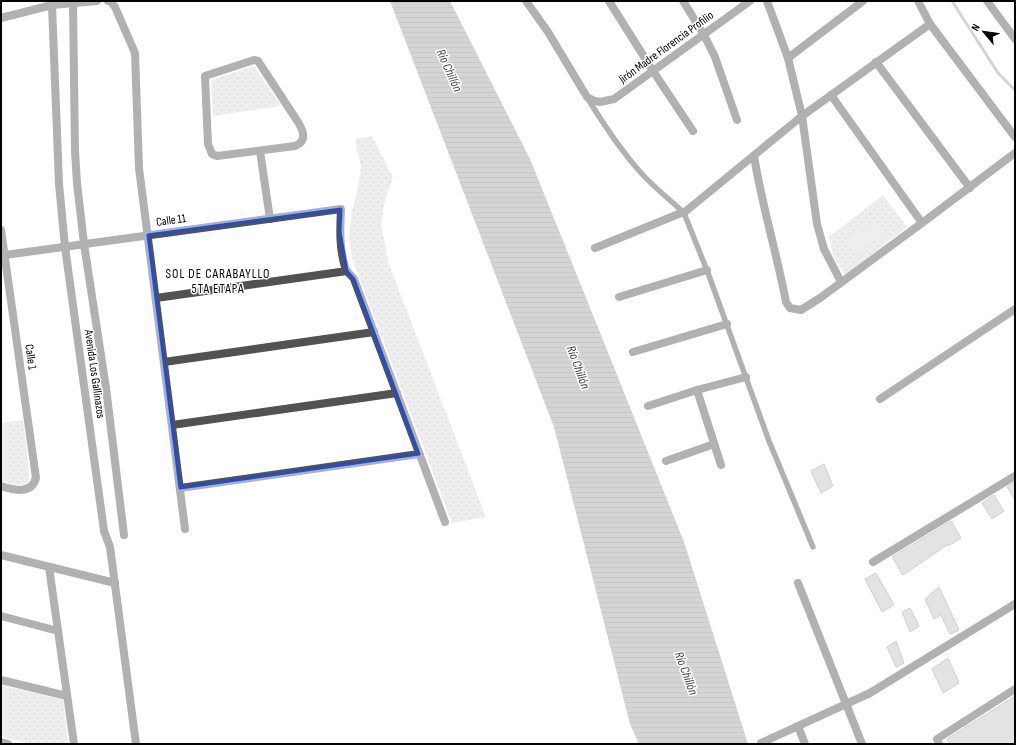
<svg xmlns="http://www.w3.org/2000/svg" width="1016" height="745" viewBox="0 0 1016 745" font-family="'Sofia Sans Condensed',sans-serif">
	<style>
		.grass { fill: url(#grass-dots) }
		.pitch { fill: #d9d9d9 }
		.water { fill: url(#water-rules) }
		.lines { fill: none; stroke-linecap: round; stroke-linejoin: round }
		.stream { stroke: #a0a0a0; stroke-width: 3 }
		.building { fill: #c2c2c2; stroke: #969696 }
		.service { stroke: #525252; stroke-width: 5.5 }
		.minor { stroke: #525252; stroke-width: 8 }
		.tertiary { stroke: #525252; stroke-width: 8 }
		.marked { fill: none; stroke: #1d4ed8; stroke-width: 3; stroke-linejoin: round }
		.labels { text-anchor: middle; stroke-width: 3; stroke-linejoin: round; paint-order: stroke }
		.street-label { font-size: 12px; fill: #000; stroke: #fff }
		.water-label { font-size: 13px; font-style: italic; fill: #414141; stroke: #fff }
		.neighbourhood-label { font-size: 13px; letter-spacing: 1px; fill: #000; stroke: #fff }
	</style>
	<defs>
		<pattern id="grass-dots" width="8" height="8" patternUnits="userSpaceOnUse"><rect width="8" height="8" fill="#d9d9d9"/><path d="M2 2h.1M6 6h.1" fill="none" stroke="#b8b8b8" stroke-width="1.8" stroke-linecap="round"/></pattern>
		<pattern id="water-rules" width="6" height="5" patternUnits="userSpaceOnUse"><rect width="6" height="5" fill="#a0a0a0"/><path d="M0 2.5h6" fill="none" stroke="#888"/></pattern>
	</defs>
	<rect width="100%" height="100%" fill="#fff"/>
	<g class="grass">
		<path d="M254,66L281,106L213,116L211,80Z"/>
		<path d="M372,136L393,177L385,201L381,224L389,264L486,517L452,523L352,258L349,236L352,212L357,192L361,167L355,139Z"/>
		<path d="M883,195L907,227L845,275L833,256L829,237Z"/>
		<path d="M23,420L29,471V480L24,485H16L1,481V423Z"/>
		<path d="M1,685L63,700L68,744H31L1,736Z"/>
	</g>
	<path class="pitch" d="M875,220L885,233L857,254L847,240Z"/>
	<path class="water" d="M390,1H450L530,159L593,315L684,542L748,744H639L630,724L554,427Z"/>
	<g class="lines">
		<path class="stream" d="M952,1L998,73L1015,90"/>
	</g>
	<g class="building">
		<path d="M824,464L833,486L821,493L811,471Z"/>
		<path d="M1015,482V500L1007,487Z"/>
		<path d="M994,495L1004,511L992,519L982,503Z"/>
		<path d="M951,521L961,538L948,546L947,545L903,575L892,557Z"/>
		<path d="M876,573L894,605L882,612L865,579Z"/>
		<path d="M939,587L959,630L950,634L941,615L934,619L925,599Z"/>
		<path d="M910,608L919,626L910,632L902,612Z"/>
		<path d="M896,641L904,663L896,667L887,647Z"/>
		<path d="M948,658L959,683L943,693L932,669Z"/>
		<path d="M1015,696V744H950L947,739Z"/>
	</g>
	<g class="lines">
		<path class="service" d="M588,99C604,125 621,151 642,174C654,187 670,200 683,212L686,218L708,273L769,441L813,547"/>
		<g class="minor">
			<path d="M108,1L111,2L115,7L135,53L139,168L185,529"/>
			<path d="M526,1L548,32L587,97L595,101L600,102L614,99L750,1"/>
			<path d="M609,1L653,71L693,131"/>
			<path d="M683,1L704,35L715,57L737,120"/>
			<path d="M767,1L788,58L802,116L817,224L824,249L841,282"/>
			<path d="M918,1L930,24L1015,137"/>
			<path d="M987,1L1015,39"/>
			<path d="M73,3L75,151L77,183L84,244L106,388L124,535"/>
			<path d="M52,5L97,1"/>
			<path d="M788,58L863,1"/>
			<path d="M254,60L258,61L298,122C304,132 307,141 295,146L217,156L212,154L208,144L205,76Z"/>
			<path d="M876,62L970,188"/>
			<path d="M831,95L922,223"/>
			<path d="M260,151L270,219"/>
			<path d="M754,156C762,206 777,254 786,302L790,308L801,310L820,298L922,223L1015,153"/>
			<path d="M1,230L36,478C31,495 14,490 1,486"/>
			<path d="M595,248L686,211L802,116L930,24"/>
			<path d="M5,255L341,209C340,229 339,250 346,270C348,273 352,276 354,279L445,522"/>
			<path d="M619,297L707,270"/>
			<path d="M156,298L347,271"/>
			<path d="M633,352L727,324"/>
			<path d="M164,362L374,332"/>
			<path d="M697,390L721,465"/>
			<path d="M880,399L1015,309"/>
			<path d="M648,406L697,390L746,377"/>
			<path d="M172,425L397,393"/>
			<path d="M666,461L714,444"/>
			<path d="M180,488L419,454"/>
			<path d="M1,555L115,583"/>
			<path d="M873,562L1015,476"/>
			<path d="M49,567L74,744"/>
			<path d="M798,583L862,744"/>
			<path d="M1,616L58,631"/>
			<path d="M1,680L67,696"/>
			<path d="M798,726L805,744"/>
			<path d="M1,742L8,744"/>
			<path d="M761,743L870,693L1015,604"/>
			<path d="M939,744L937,739L1015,689"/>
		</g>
		<path class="tertiary" d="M1,18L52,5L59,184L65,247L104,531L110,547L136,744"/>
	</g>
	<path d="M0 0H1016V745H0ZM341,209L340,232L347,271L354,279L419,454L180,488L148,235Z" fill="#fff" fill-opacity=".55" fill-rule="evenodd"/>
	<path class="marked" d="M341,209L340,232L347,271L354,279L419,454L180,488L148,235Z"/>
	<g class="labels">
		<g class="street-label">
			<text transform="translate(666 47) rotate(-36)" y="4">Jirón Madre Florencia Profilio</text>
			<text transform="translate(171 220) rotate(-8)" y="4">Calle 11</text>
			<text transform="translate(31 357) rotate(82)" y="4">Calle 1</text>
			<text transform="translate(95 374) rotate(82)" y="4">Avenida Los Gallinazos</text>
		</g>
		<g class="water-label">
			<text transform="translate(450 70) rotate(66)" y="5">Río Chillón</text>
			<text transform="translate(579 367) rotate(70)" y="5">Río Chillón</text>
			<text transform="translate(687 673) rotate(70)" y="5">Río Chillón</text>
		</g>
		<g class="neighbourhood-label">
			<text x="218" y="278">SOL DE CARABAYLLO<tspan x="218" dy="15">5TA ETAPA</tspan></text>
		</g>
	</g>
	<rect width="1016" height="745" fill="none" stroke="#000000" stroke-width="4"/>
	<g transform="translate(984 32) rotate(299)" stroke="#ffffff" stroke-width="3" paint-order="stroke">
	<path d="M0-3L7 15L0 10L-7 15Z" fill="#000000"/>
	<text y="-6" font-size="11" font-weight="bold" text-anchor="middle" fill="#000000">N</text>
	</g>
</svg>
